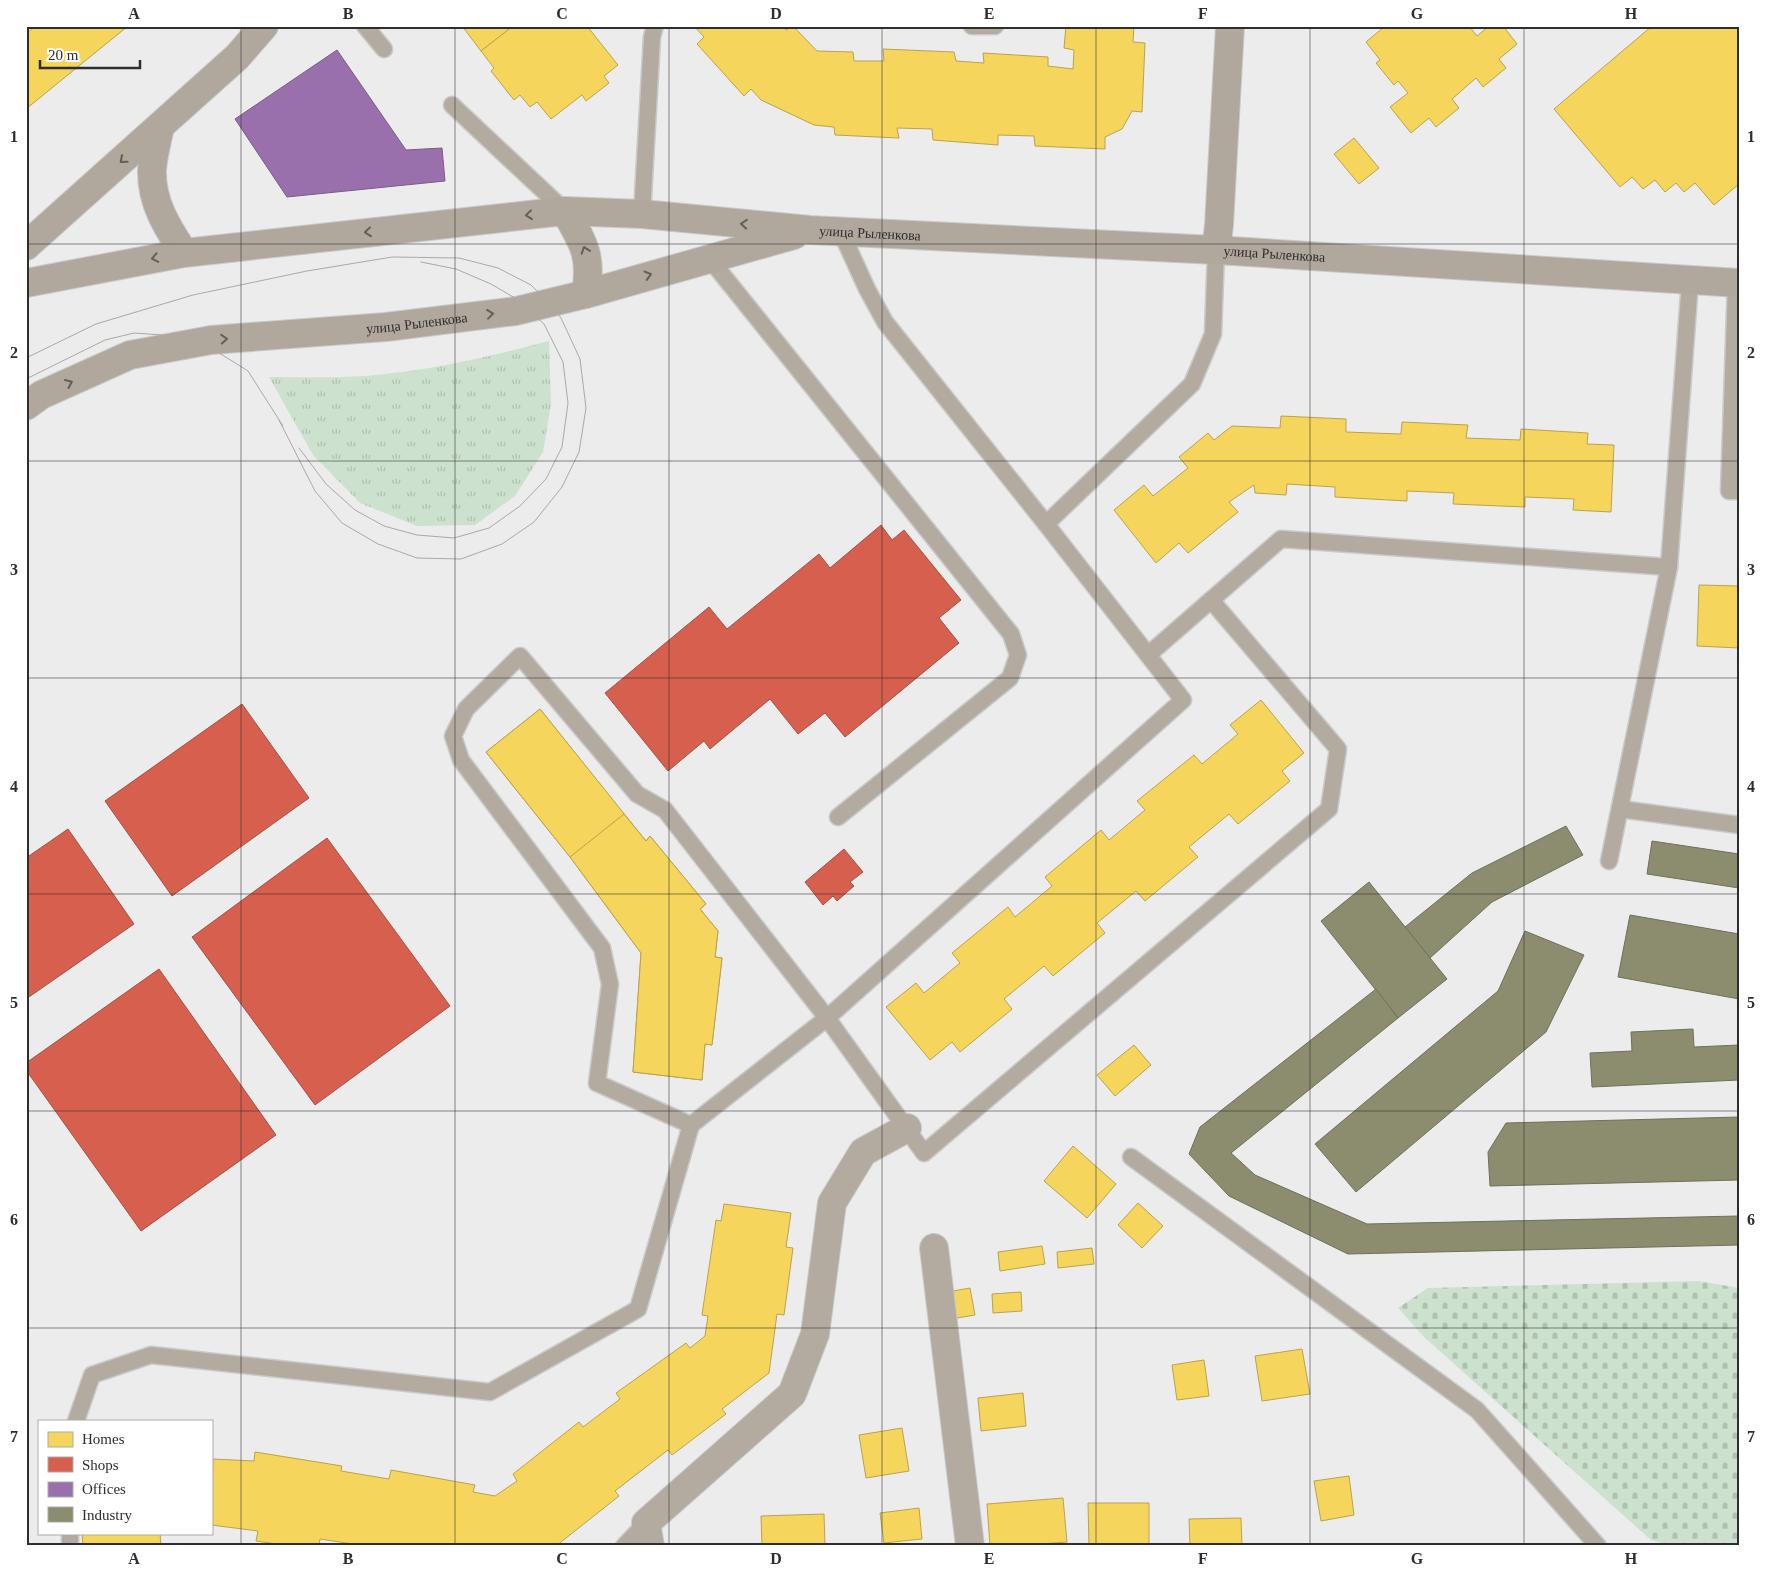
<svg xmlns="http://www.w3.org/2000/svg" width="1765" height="1572" viewBox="0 0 1765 1572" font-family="'Times New Roman',serif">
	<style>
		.grass { fill: url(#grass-tufts) }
		.cemetery { fill: url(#cemetery-stones) }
		.homes { fill: #f6d55c; stroke: #baa34e }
		.shops { fill: #d6604d; stroke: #a45144 }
		.offices { fill: #9970ab; stroke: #795c86 }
		.industry { fill: #8c8c6e; stroke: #70705b }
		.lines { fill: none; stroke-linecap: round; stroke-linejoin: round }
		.lane-casing { stroke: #cacacb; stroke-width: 19 }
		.street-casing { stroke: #cacacb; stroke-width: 30 }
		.secondary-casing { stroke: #cacacb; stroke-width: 30 }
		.lane { stroke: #b3aba0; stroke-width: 16 }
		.street { stroke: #b3aba0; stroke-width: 28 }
		.secondary { stroke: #b0a89d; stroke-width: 28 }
		.tram { stroke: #ada8a2; stroke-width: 1 }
		.oneway { stroke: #625f5b }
		.grid { fill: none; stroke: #2e2e2f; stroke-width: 1; stroke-opacity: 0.55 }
		.labels { text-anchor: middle; stroke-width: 5; stroke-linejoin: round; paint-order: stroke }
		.street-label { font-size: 14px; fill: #2e2e2f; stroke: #fff }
		.neatline { fill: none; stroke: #2e2e2f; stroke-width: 2 }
		.grid-label { font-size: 16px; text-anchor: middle; font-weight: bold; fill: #2e2e2f }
	</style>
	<defs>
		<pattern id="grass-tufts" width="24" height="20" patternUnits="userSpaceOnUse" patternTransform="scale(1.25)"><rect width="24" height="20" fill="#cce1ce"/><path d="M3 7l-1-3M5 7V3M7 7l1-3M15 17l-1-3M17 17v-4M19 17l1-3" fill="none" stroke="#b0c1b1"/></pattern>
		<pattern id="cemetery-stones" width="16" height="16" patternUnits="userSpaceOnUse" patternTransform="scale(1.25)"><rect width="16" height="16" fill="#cce1ce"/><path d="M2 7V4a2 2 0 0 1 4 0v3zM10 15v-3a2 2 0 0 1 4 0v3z" fill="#b0c1b1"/></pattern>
	</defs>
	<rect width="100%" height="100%" fill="#ececed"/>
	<path class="grass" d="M549,341L551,404L543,452L515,496L475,525L417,526L360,503L313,455L269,377C301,377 333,378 365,376C427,371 489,357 549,341Z"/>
	<path class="cemetery" d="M1699,1281L1739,1288V1546H1672L1651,1540L1424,1337L1398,1308L1428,1288Z"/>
	<g class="homes">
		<path d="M35,26H128L26,109V34Z"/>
		<path d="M462,26H513L481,51Z"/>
		<path d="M513,26H553L555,29L558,26H587L618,65L604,76L609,83L586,101L582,95L551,119L537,102L530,107L520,95L514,100L491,71L494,68L481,51Z"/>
		<path d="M694,26H783L786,30L793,26L817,51L853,52L854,61H884L883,49L954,52L956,61L984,63L983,53L1048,57V66L1073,69L1074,50L1064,48L1066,26H1134L1133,42L1145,43L1142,112L1132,111L1122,129L1105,137V149L1035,146L1034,136L998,135V145L933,140L932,129L897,128L899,138L835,135L834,127L814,125L761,100L751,89L744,96L697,44L704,37Z"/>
		<path d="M1385,26H1391L1393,28L1395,26H1469L1477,36L1489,26H1503L1517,44L1499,59L1506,68L1483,87L1476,78L1452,99L1459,108L1436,127L1429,118L1411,133L1390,107L1408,93L1398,81L1394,85L1376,63L1380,60L1366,42Z"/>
		<path d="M1652,26H1739V184L1714,205L1695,183L1684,192L1676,183L1665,192L1655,180L1643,189L1632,177L1620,187L1554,109Z"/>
		<path d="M1354,138L1379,168L1359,184L1334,154Z"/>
		<path d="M1281,416L1346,419V432L1401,434L1402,422L1468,425L1466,438L1520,440L1521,429L1588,433L1587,444L1614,445L1611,512L1573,510L1574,499L1525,497V507L1453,504L1454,493L1407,491V501L1335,497V487L1287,484L1286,495L1255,493L1254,485L1229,502L1238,512L1188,553L1179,543L1156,563L1114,510L1144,485L1153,496L1188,468L1179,457L1208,433L1214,440L1232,426L1280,428Z"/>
		<path d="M1699,585L1739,586V648L1697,646Z"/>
		<path d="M1261,700L1304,753L1282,771L1290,781L1238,824L1229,814L1189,847L1198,857L1145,901L1136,891L1097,923L1105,933L1053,976L1044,966L1004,999L1012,1009L1011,1010L960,1052L952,1042L930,1060L886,1007L916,983L924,993L960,963L952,953L1008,907L1015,917L1052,886L1045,877L1101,830L1109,840L1145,810L1137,801L1194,755L1202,764L1238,734L1230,725Z"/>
		<path d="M540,709L624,814L570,857L486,752Z"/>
		<path d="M540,709L646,841L650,836L706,904L700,909L718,931L715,957L722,958L712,1045L705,1044L702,1080L633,1072L641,953L570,857L486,752Z"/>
		<path d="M624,814L646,841L650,836L706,904L700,909L718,931L715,957L722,958L712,1045L705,1044L702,1080L633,1072L641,953L570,857Z"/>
		<path d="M1134,1045L1151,1065L1115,1096L1097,1075Z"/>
		<path d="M1073,1146L1116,1184L1087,1218L1044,1181Z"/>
		<path d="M1138,1203L1163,1226L1142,1248L1118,1225Z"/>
		<path d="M724,1204L791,1213L786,1247L793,1248L784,1315L777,1314L769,1373L722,1409L726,1414L672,1455L668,1450L615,1491L619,1496L556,1546H366L320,1539L319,1546H291L256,1541L258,1531L211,1525L213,1459L254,1461L255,1452L342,1466L341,1471L389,1479L391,1470L475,1485L473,1492L495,1496L517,1481L513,1474L579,1422L583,1427L620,1399L616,1393L686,1343L690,1348L705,1336L708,1316L702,1315L716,1220L721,1221Z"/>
		<path d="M1042,1246L1045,1264L1000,1271L998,1252Z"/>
		<path d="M1092,1248L1094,1264L1058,1268L1057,1252Z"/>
		<path d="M970,1288L975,1315L951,1319L947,1292Z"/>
		<path d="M1021,1292L1022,1311L993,1313L992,1294Z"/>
		<path d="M1302,1349L1310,1394L1262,1401L1255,1356Z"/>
		<path d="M1204,1360L1209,1396L1177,1400L1172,1365Z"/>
		<path d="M1023,1393L1026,1426L981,1431L978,1398Z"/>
		<path d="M902,1428L909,1471L866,1478L859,1435Z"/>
		<path d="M1349,1476L1354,1515L1321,1521L1314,1481Z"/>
		<path d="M1063,1498L1067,1542L1013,1546H990L987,1504Z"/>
		<path d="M1088,1503H1149V1546H1089Z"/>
		<path d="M919,1508L922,1539L884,1543L880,1513Z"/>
		<path d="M824,1514L825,1546H762L761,1516Z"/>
		<path d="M1241,1518L1242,1546H1190L1189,1519Z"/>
		<path d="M82,1533H160L161,1546H83Z"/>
	</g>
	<g class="shops">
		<path d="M881,525L892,540L904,530L961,600L939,618L959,643L845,737L825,713L798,734L770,699L710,749L704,741L668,771L605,693L709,607L727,629L819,554L830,568Z"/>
		<path d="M242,704L309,798L172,896L105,801Z"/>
		<path d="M68,829L134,924L26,999V858Z"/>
		<path d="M327,838L450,1006L315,1105L192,937Z"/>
		<path d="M844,849L863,872L850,882L854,886L837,901L833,896L823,905L805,882Z"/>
		<path d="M159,969L276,1135L141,1231L26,1070V1063Z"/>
	</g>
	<path class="offices" d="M337,50L406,150L442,148L445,181L287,197L235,119Z"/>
	<g class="industry">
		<path d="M1566,826L1583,855L1492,902L1430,958L1405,927L1472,873Z"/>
		<path d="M1652,841L1739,854V888L1647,874Z"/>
		<path d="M1369,882L1447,979L1398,1018L1321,921Z"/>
		<path d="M1630,915L1739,934V999L1618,977Z"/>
		<path d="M1525,931L1584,955L1546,1032L1356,1192L1315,1144L1498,991Z"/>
		<path d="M1376,989L1398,1018L1231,1153L1255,1175L1367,1224L1739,1216V1245L1348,1254L1229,1196L1189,1154L1200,1127Z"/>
		<path d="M1693,1029L1694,1047L1739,1045V1080L1592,1087L1590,1053L1632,1051L1631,1032Z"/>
		<path d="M1739,1117V1180L1490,1186L1488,1152L1506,1123Z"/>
	</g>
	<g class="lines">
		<defs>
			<g id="lane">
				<path d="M365,26L384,49"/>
				<path d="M972,26H995"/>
				<path d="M452,105L565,211"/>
				<path d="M642,214L652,37L655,26"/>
				<path d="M709,258L1011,634L1018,655L1010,678L838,817"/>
				<path d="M1736,283L1729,491H1739"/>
				<path d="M1046,524L1192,384L1213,334L1216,250"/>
				<path d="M1148,655L1281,539L1669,567"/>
				<path d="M1620,809L1739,825"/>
				<path d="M1609,861L1669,567L1690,281"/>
				<path d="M691,1125L597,1083L610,984L602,948L461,760L453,736L466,709L520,656L637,794L665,810L827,1018L924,1153L1329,809L1338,749L1211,600"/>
				<path d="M1131,1157L1477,1410L1598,1546"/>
				<path d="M76,1421L92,1375L151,1355L490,1392L638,1309L691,1125L827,1018L1183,700L1046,524L885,322L867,289L841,232"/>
				<path d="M70,1533V1546"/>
				<path d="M624,1546L646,1523"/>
			</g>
			<g id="street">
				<path d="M934,1248L970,1546"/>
				<path d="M650,1546L646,1523L792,1394L815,1334L832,1203L863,1152L907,1128"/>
			</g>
			<g id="secondary">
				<path d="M160,127C157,141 153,156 152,170C151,202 167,227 184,253"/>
				<path d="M565,211C584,244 592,255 586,294"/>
				<path d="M26,246L237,57L264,26"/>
				<path d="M1216,250L1219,225L1230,26"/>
				<path id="s1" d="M26,283L184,253L565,211L642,214L810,230L1216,250L1739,283"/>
				<path id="s2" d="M26,406L41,395L130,355L211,340L386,327L516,311L586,294L794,235"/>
			</g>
		</defs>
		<use href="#lane" class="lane-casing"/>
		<use href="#street" class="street-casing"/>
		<use href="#secondary" class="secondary-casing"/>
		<use href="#lane" class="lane"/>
		<use href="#street" class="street"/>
		<use href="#secondary" class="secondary"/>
		<g class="tram">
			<path d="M26,358L96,324L193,295L307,271L392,257L459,258L498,268L531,285L549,303L561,318L580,359L586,408L579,452L562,487L534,522L502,544L461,559L417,558L378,544L342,523L315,491L279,420"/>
			<path d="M26,379L105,340L134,333L163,335L216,351L248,371L283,426"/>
			<path d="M299,448L326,484L355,510L384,526L417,535L454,538L489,528L520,506L546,479L562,447L568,403L563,362L544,324L515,298L491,284L456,269L421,262"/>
		</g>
	</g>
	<defs><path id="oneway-chevron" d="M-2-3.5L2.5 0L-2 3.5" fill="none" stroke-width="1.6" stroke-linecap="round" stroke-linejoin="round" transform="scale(1.25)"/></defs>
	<g class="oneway">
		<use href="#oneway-chevron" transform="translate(123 160) rotate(139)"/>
		<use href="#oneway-chevron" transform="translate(529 215) rotate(174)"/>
		<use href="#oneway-chevron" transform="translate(744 224) rotate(-175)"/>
		<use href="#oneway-chevron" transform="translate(368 232) rotate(174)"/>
		<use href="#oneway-chevron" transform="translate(585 250) rotate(-109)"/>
		<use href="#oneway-chevron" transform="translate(155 258) rotate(169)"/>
		<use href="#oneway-chevron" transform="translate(648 275) rotate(-16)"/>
		<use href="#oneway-chevron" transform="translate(490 314) rotate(-7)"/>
		<use href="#oneway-chevron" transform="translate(224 339) rotate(-4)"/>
		<use href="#oneway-chevron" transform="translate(69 383) rotate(-24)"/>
	</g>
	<path class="grid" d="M241,26V1546M455,26V1546M669,26V1546M882,26V1546M1096,26V1546M1310,26V1546M1524,26V1546M26,244H1739M26,461H1739M26,678H1739M26,894H1739M26,1111H1739M26,1328H1739"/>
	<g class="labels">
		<g class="street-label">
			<text dy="5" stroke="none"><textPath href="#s1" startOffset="850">улица Рыленкова</textPath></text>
			<text dy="5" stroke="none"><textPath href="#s1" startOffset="1255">улица Рыленкова</textPath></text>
			<text dy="5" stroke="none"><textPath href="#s2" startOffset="405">улица Рыленкова</textPath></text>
		</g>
	</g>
	<rect width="1765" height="1572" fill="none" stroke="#ffffff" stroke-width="55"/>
	<rect x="38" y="1420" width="175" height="115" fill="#ffffff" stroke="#ababac"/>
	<rect x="48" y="1432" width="25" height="15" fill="#f6d55c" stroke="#ababac"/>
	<text x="82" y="1444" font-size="15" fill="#2e2e2f">Homes</text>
	<rect x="48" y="1457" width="25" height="15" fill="#d6604d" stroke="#ababac"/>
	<text x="82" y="1470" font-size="15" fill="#2e2e2f">Shops</text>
	<rect x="48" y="1482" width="25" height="15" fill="#9970ab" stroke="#ababac"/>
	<text x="82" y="1494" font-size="15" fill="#2e2e2f">Offices</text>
	<rect x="48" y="1507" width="25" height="15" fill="#8c8c6e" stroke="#ababac"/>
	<text x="82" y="1520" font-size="15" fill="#2e2e2f">Industry</text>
	<path d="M40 60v8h100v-8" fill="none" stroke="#2e2e2f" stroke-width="2.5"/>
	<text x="48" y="60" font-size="15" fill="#2e2e2f" stroke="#ffffff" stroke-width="4" paint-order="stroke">20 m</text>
	<rect x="28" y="28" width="1710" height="1516" class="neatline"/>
	<g class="grid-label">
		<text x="134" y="19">A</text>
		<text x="348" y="19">B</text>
		<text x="562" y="19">C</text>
		<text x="776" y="19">D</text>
		<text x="989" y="19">E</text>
		<text x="1203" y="19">F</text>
		<text x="1417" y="19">G</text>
		<text x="1631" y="19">H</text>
		<text x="14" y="142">1</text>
		<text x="1751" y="142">1</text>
		<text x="14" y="358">2</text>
		<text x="1751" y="358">2</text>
		<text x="14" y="575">3</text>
		<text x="1751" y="575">3</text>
		<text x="14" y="792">4</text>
		<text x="1751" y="792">4</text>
		<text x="14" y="1008">5</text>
		<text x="1751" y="1008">5</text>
		<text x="14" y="1225">6</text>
		<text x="1751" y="1225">6</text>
		<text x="14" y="1442">7</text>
		<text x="1751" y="1442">7</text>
		<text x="134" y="1564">A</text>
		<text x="348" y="1564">B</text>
		<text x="562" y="1564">C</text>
		<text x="776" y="1564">D</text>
		<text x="989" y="1564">E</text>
		<text x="1203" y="1564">F</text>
		<text x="1417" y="1564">G</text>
		<text x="1631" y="1564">H</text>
	</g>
</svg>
